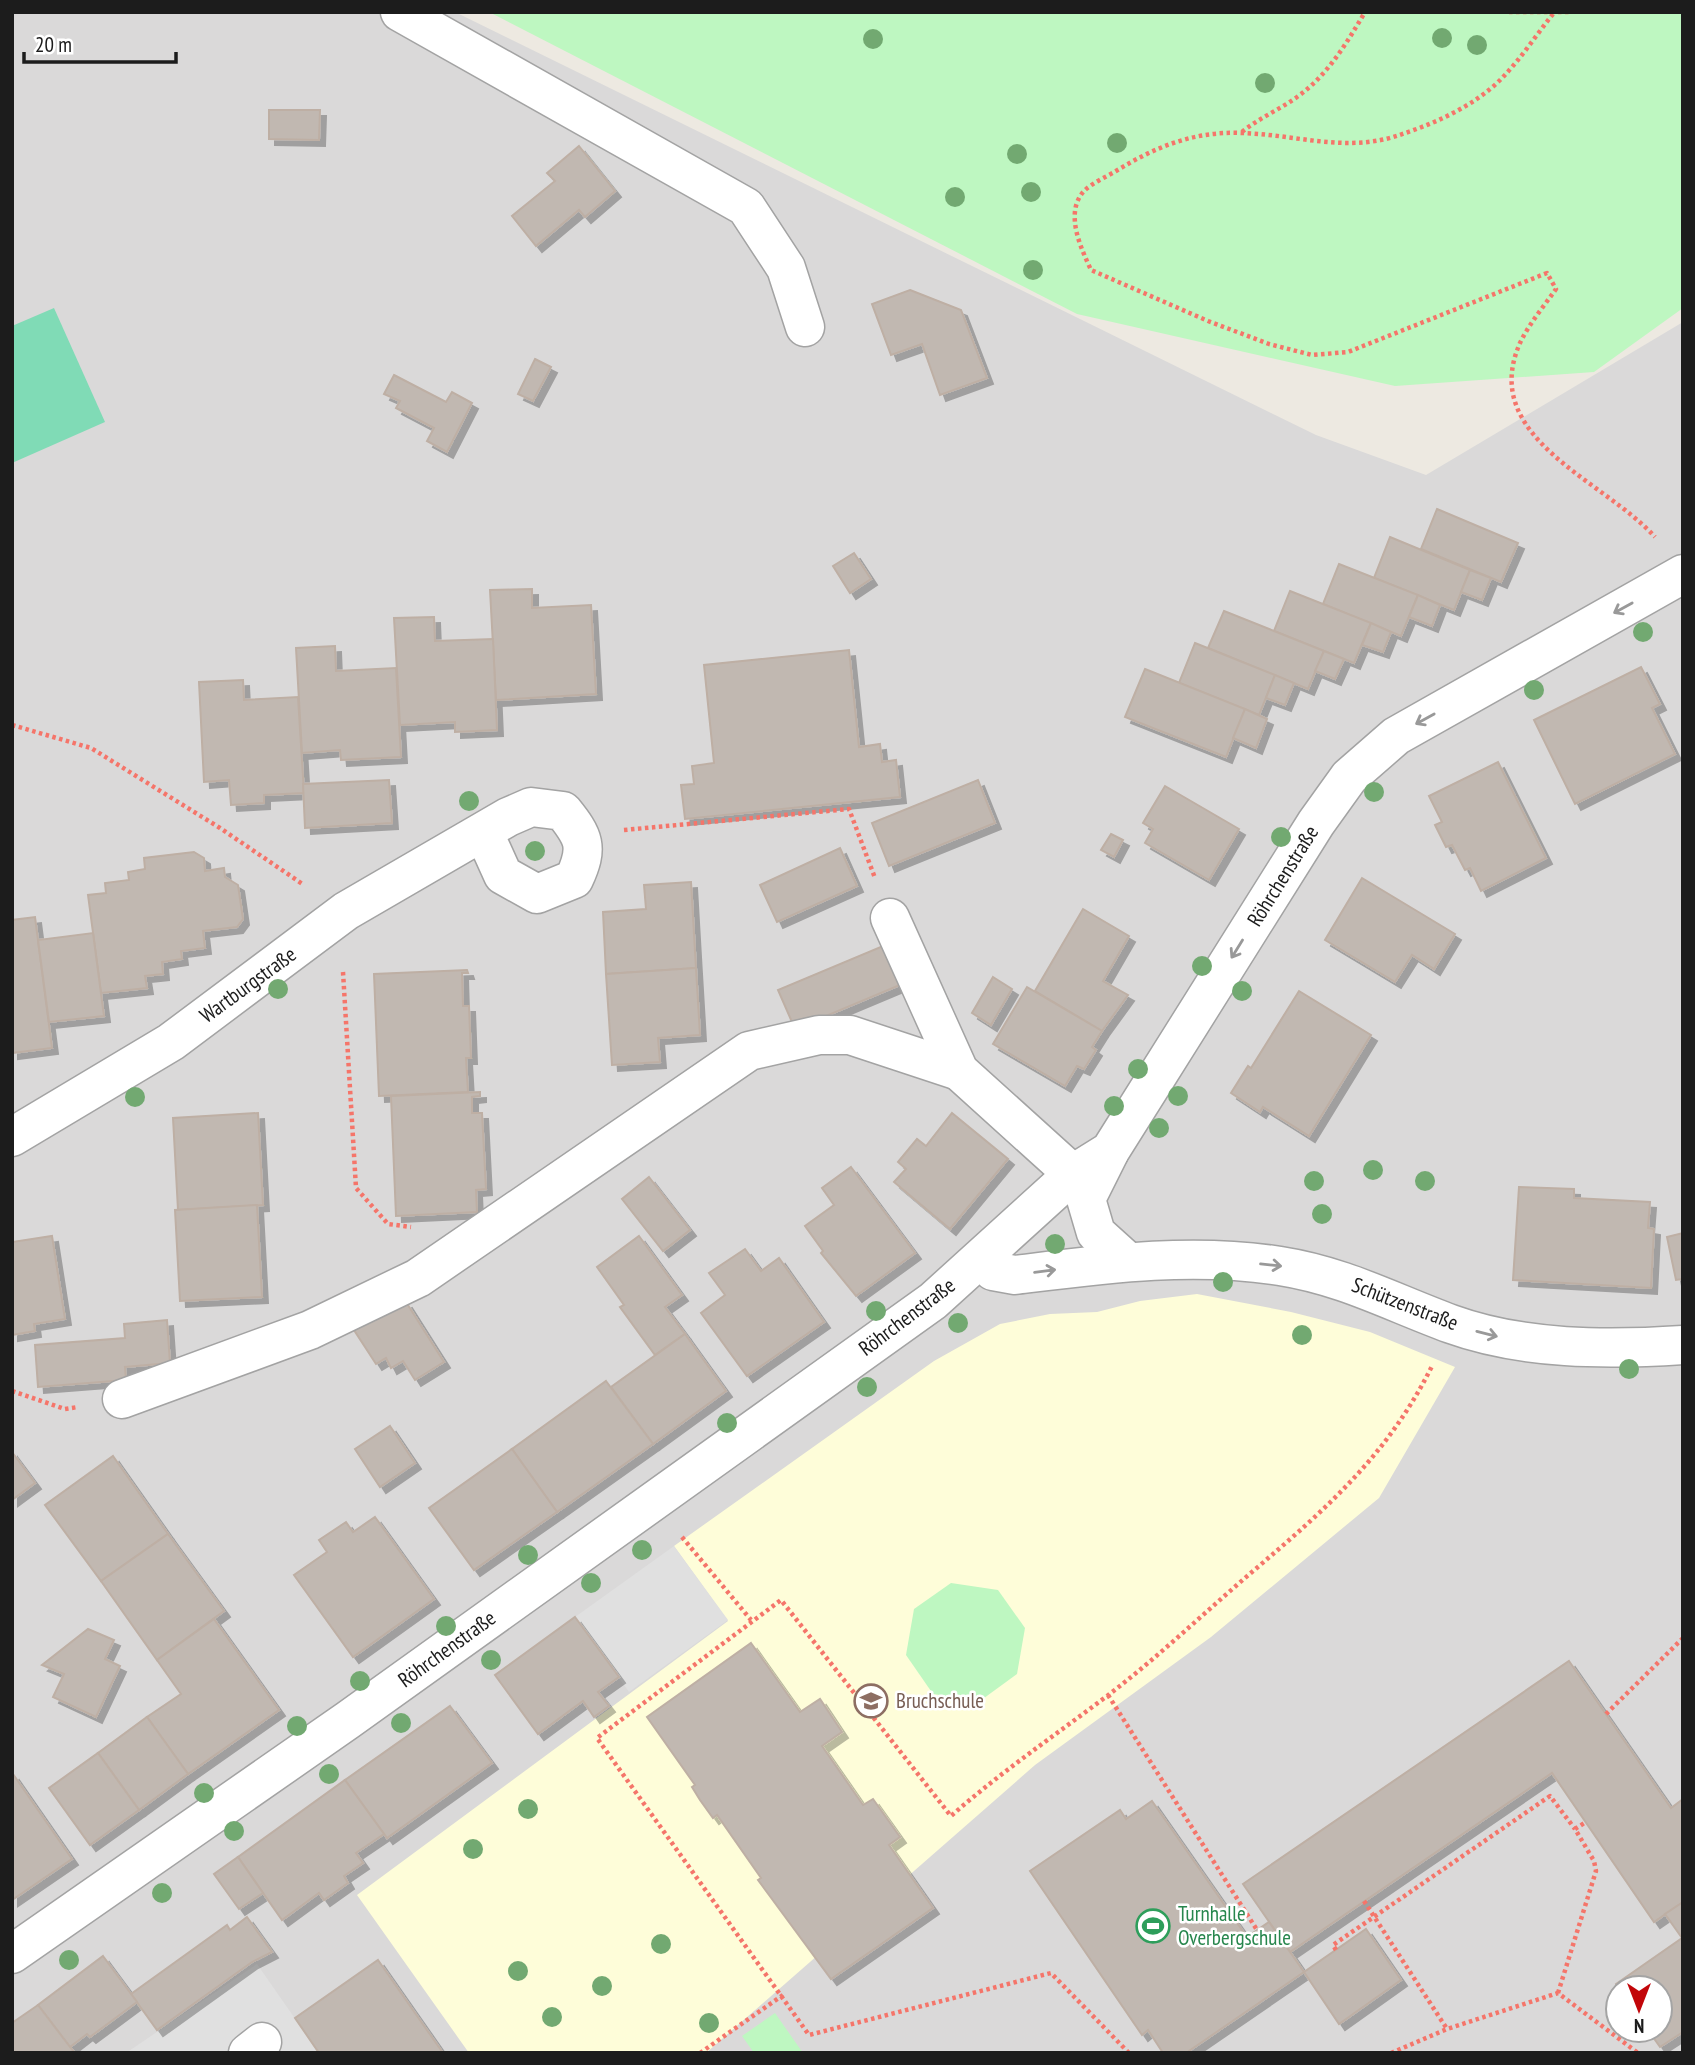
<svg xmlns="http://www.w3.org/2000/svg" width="1695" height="2065" viewBox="0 0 1695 2065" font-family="'PT Sans Narrow',sans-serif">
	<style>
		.residential { fill: #dad9d9; fill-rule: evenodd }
		.education { fill: #fefdd9 }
		.park { fill: #bef7c1 }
		.pitch { fill: #80dbb6 }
		.parking { fill: #e0e0e0 }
		.building { fill: #c1b8b1; stroke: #beafa4; stroke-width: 2; filter: url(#shadow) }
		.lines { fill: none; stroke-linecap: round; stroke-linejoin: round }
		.minor-casing { stroke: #a3a3a3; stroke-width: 41 }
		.path { stroke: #f5756a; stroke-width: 4.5; stroke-dasharray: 3.5 3.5; stroke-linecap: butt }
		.minor { stroke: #fff; stroke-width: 38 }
		.tree { fill: #72a971 }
		.oneway { stroke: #999 }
		.labels { text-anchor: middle; stroke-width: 5; stroke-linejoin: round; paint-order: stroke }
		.street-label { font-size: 21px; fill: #1c1c1c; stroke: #fff }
		.education-label { font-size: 21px; fill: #785e54; stroke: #fff; text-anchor: start }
		.leisure-label { font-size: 21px; fill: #27864d; stroke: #fff; text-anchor: start }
	</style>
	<defs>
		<filter id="shadow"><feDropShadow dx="6" dy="6" stdDeviation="0" flood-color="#0004"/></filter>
	</defs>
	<rect width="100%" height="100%" fill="#ede9e1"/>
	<path class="residential" d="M12,12H455L1316,435L1426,475L1683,322V2053H12ZM1618,1988H1660V2030H1618Z"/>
	<path class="education" d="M1197,1294L1291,1312L1370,1332L1455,1367L1379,1498L1211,1637L1035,1765L706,2053H469L357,1895L728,1621L674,1546L934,1361L1000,1324L1050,1314L1097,1312L1140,1301Z"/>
	<g class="park">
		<path d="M1683,12V308L1594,372L1395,386L1077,314L491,13Z"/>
		<path d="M951,1583L998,1590L1025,1628L1017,1674L980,1701L933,1694L906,1655L914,1609Z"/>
		<path d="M775,2013L803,2053H754L742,2036Z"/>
	</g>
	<path class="pitch" d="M54,308L105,422L12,463V326Z"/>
	<g class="parking">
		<path d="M674,1546L728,1620L629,1692L575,1617Z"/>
		<path d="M257,1964L319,2053H126Z"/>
	</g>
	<g class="building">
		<path d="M269,110H320L319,140L269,139Z"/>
		<path d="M579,146L615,191L585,217L579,210L536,246L512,216L555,181L547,173Z"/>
		<path d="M910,290L961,310L987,378L940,395L922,344L891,355L872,304Z"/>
		<path d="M535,359L551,367L533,401L518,394Z"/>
		<path d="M394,375L446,402L452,392L472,403L447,452L427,441L434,428L396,408L400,401L384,394Z"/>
		<path d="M1437,509L1518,543L1501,582L1421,549Z"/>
		<path d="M1390,537L1470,570L1454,610L1374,578Z"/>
		<path d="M854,553L871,579L850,593L833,566Z"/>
		<path d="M1339,564L1418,595L1401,636L1323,604Z"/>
		<path d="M1470,570L1491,578L1482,600L1461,592Z"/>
		<path d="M532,589V608L591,605L596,694L496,700L490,590Z"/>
		<path d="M1290,591L1371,623L1354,663L1274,631Z"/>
		<path d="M1418,595L1440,605L1432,626L1409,617Z"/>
		<path d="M1224,611L1324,651L1308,689L1208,648Z"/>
		<path d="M434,617L435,641L493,639L497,730L455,732V722L400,725L394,618Z"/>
		<path d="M1371,623L1391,632L1383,652L1362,645Z"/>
		<path d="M1195,643L1275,675L1259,715L1179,683Z"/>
		<path d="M335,646L336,671L396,668L401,757L341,760L340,750L302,753L296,648Z"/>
		<path d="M849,650L859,747L880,744L882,762L896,760L900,797L685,819L681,785L694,784L692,766L714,763L704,665Z"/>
		<path d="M1324,651L1344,659L1335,679L1315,671Z"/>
		<path d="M1641,667L1660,704L1652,708L1675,754L1575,804L1534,720Z"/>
		<path d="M1145,669L1245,709L1226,757L1125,717Z"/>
		<path d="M1275,675L1294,683L1285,705L1266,698Z"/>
		<path d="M243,680L244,700L298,697L304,793L264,795V803L231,805L229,780L204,782L199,682Z"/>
		<path d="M1245,709L1267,719L1256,748L1233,738Z"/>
		<path d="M1498,762L1546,858L1481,891L1470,868L1465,870L1452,845L1446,847L1435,825L1442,822L1429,796Z"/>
		<path d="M389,780L392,823L305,828L303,784Z"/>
		<path d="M978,780L995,823L889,866L872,823Z"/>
		<path d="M1165,786L1239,829L1209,880L1145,843L1153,829L1143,823Z"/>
		<path d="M1111,834L1123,840L1114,857L1101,850Z"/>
		<path d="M840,848L857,886L777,922L760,885Z"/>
		<path d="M194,852L204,858L205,871L224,868L225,877L238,885L243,919L237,927L203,931L205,948L181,951L182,959L162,962L163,974L145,976L147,988L101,993L88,895L106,893L105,883L129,880L128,872L145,869L144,858Z"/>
		<path d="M1362,878L1455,934L1434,969L1412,955L1395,982L1325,940Z"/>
		<path d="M691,882L696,968L606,974L603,912L646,909L644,885Z"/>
		<path d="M1083,909L1129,936L1103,981L1128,995L1102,1031L1035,991Z"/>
		<path d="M35,917L52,1048L12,1053V920Z"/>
		<path d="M93,933L104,1016L49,1022L38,940Z"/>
		<path d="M883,946L900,985L795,1029L778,990Z"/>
		<path d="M696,968L700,1035L658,1038L660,1062L612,1065L606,974Z"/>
		<path d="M467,970L468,973H462L463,1006H469L471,1058H466L468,1092L379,1096L374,974Z"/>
		<path d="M993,977L1012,989L991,1025L972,1013Z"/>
		<path d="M1027,987L1102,1031L1092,1047L1096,1050L1084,1069L1077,1066L1065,1086L993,1044Z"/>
		<path d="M1299,991L1371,1035L1309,1136L1263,1107L1260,1112L1231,1093L1248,1066L1251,1068Z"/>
		<path d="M480,1092V1096L472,1097V1113H482L486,1189L476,1190L477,1212L396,1216L391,1096Z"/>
		<path d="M258,1113L263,1205L178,1210L173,1118Z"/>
		<path d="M952,1113L1008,1159L950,1229L894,1182L906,1169L898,1162L917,1139L926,1146Z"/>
		<path d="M851,1167L915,1253L856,1296L821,1253L823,1251L805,1226L834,1205L822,1188Z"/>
		<path d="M649,1177L690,1230L663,1251L622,1199Z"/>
		<path d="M1519,1187L1574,1189V1198L1650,1202L1648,1228L1654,1229L1651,1288L1513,1280Z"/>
		<path d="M257,1205L262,1297L180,1301L175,1210Z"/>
		<path d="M1683,1233V1279L1676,1280L1667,1237Z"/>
		<path d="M52,1236L65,1319L34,1324L35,1331L12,1335V1242Z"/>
		<path d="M639,1236L682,1295L665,1307L685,1334L655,1355L620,1307L624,1305L597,1267Z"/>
		<path d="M745,1249L761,1271L779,1258L824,1322L747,1376L701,1313L725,1295L709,1273Z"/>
		<path d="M406,1302L444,1362L415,1380L403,1361L391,1368L386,1358L376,1364L354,1330Z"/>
		<path d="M167,1320L170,1363L125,1367L126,1380L38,1387L35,1345L125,1338L124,1324Z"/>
		<path d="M685,1334L726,1391L653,1444L611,1387Z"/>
		<path d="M606,1381L653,1444L557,1512L512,1449Z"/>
		<path d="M390,1426L415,1463L380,1487L355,1449Z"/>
		<path d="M512,1449L557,1512L474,1570L429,1508Z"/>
		<path d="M12,1452L35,1483L12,1500Z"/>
		<path d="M113,1456L168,1534L101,1581L45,1505Z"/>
		<path d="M375,1517L434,1599L353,1657L294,1575L327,1552L319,1540L346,1522L353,1532Z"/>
		<path d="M168,1534L224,1611L157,1660L101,1581Z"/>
		<path d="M575,1617L619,1677L598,1692L609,1706L594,1717L583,1701L538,1734L495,1675Z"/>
		<path d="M214,1619L279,1710L188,1774L147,1717L181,1694L157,1660Z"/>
		<path d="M88,1629L114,1640L105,1659L120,1666L96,1717L53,1697L64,1674L42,1665Z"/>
		<path d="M751,1643L800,1712L820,1699L842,1732L822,1746L863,1805L873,1799L900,1837L889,1845L933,1908L831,1979L769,1895L758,1880L761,1878L717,1815L713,1818L700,1800L692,1787L695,1785L647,1717Z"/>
		<path d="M1569,1661L1671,1808L1683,1799V1902L1654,1922L1552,1773L1290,1952L1243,1884Z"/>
		<path d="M450,1706L492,1763L387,1838L345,1780Z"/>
		<path d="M147,1717L188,1774L139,1810L98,1753Z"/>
		<path d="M98,1753L139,1810L90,1845L49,1788Z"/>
		<path d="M13,1774L72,1859L12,1900V1775Z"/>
		<path d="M345,1780L384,1834L356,1853L363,1863L344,1876L348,1883L324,1900L319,1893L282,1920L238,1857Z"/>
		<path d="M1152,1801L1247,1937L1269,1922L1304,1972L1186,2053H1163L1148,2030L1142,2035L1030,1871L1120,1810L1126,1819Z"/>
		<path d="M238,1857L263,1893L239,1909L214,1874Z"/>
		<path d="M1683,1902V2032L1660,2047L1648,2030H1660V1988H1618L1616,1984L1682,1938L1665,1914Z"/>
		<path d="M247,1917L272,1952L252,1962L157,2030L131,1994L227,1925L230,1930Z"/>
		<path d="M1366,1929L1401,1980L1339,2024L1304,1972Z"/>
		<path d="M103,1956L137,2002L90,2037L87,2034L70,2047L38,2005Z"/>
		<path d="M378,1960L443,2053H319L295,2018Z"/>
		<path d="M38,2005L70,2047L75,2053H12V2023Z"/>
	</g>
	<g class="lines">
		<defs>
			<g id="minor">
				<path d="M400,12L746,207L786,268L805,327"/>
				<path d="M890,918L959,1071L1073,1174"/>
				<path d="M12,1137L171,1042L346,911L508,817L531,807L563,811C584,837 589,847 574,879L537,894L503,875L484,833"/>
				<path d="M1109,1153L1086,1199L1096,1233L1127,1261"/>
				<path d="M983,1259L993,1271L1015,1275C1104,1264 1191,1252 1280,1266C1344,1276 1391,1302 1451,1324C1523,1350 1607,1350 1683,1345"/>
				<path d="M122,1399L310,1330L418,1278L749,1051L819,1035H850L959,1071"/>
				<path d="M12,1954L348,1720L933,1301L1073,1174L1110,1151L1316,823L1349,777L1396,736L1683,574"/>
				<path d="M248,2053L262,2042"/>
			</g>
		</defs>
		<use href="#minor" class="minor-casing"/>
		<g class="path">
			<path d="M1509,12H1570"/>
			<path d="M1553,14C1537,34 1522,57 1504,76C1476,106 1432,125 1393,137C1342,152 1292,134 1241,133C1194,131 1155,147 1116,171C1106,177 1092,183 1084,191C1064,213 1081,248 1091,270L1208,321L1269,344L1312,355L1348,352L1547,273L1556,289C1544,306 1529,324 1520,343C1478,438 1604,480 1655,537"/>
			<path d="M1242,132C1259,118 1279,110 1297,97C1328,75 1346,44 1365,12"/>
			<path d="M12,725L91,748L220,828L304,885"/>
			<path d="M624,830L849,809L875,878"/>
			<path d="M343,972L356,1188L388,1224L411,1227"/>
			<path d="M12,1391L65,1409L78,1407"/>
			<path d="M682,1537L751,1620"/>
			<path d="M1108,1695L1257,1930"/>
			<path d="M1606,1714L1683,1638"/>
			<path d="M1364,1901L1447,2029"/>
			<path d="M1336,1950L1333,1945L1550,1796L1575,1829"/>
			<path d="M1558,1993L1596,1871L1594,1861L1575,1829L1586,1822"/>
			<path d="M700,2053L783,1995"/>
			<path d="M1129,2053L1051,1973L809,2035L597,1738L781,1600L951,1816C1001,1772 1054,1736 1107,1696C1157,1658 1204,1613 1252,1572C1326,1509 1388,1455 1432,1366"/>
			<path d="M1391,2053L1447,2029L1558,1993L1638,2053"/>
		</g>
		<use href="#minor" class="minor"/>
	</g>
	<g class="tree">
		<circle cx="1442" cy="38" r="10"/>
		<circle cx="873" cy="39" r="10"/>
		<circle cx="1477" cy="45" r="10"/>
		<circle cx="1265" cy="83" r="10"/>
		<circle cx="1117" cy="143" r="10"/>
		<circle cx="1017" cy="154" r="10"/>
		<circle cx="1031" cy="192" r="10"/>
		<circle cx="955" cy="197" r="10"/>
		<circle cx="1033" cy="270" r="10"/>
		<circle cx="1643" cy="632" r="10"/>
		<circle cx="1534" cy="690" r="10"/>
		<circle cx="1374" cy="792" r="10"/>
		<circle cx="469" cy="801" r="10"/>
		<circle cx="1281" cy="837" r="10"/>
		<circle cx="535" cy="851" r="10"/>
		<circle cx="1202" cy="966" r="10"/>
		<circle cx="278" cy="989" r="10"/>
		<circle cx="1242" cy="991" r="10"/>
		<circle cx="1138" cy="1069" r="10"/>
		<circle cx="1178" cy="1096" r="10"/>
		<circle cx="135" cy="1097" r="10"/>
		<circle cx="1114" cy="1106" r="10"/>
		<circle cx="1159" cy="1128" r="10"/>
		<circle cx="1373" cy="1170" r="10"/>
		<circle cx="1314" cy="1181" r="10"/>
		<circle cx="1425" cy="1181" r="10"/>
		<circle cx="1322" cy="1214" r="10"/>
		<circle cx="1055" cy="1244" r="10"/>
		<circle cx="1223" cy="1282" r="10"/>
		<circle cx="876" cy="1311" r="10"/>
		<circle cx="958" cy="1323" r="10"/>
		<circle cx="1302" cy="1335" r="10"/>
		<circle cx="1629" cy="1369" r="10"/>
		<circle cx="867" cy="1387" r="10"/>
		<circle cx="727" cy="1423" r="10"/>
		<circle cx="642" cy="1550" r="10"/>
		<circle cx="528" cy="1555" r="10"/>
		<circle cx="591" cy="1583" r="10"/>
		<circle cx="446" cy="1626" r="10"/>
		<circle cx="491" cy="1660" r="10"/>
		<circle cx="360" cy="1681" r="10"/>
		<circle cx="401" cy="1723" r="10"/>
		<circle cx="297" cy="1726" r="10"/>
		<circle cx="329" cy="1774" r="10"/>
		<circle cx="204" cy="1793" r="10"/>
		<circle cx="528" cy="1809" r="10"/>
		<circle cx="234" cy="1831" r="10"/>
		<circle cx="473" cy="1849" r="10"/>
		<circle cx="162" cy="1893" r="10"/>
		<circle cx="661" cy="1944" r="10"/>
		<circle cx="69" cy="1960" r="10"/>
		<circle cx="518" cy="1971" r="10"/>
		<circle cx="602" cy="1986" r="10"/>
		<circle cx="552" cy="2017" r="10"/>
		<circle cx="709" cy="2023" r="10"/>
	</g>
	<defs><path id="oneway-shaft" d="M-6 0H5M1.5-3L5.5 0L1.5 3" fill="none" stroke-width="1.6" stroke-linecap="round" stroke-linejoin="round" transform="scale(1.75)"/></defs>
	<g class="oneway">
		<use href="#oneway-shaft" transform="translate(1623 608) rotate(151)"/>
		<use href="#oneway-shaft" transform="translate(1425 719) rotate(151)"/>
		<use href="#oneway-shaft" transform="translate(1237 949) rotate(122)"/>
		<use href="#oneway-shaft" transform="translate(1271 1265) rotate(6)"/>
		<use href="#oneway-shaft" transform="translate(1045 1271) rotate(-7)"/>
		<use href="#oneway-shaft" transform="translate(1487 1334) rotate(14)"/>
	</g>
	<defs>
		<symbol id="school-ring" viewBox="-11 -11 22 22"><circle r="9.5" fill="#fff" stroke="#8d6e63" stroke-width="1.5"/><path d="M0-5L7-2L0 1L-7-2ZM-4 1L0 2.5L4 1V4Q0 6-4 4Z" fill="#8d6e63"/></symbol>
		<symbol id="stadium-ring" viewBox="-11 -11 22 22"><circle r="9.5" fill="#fff" stroke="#2e9e5b" stroke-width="1.5"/><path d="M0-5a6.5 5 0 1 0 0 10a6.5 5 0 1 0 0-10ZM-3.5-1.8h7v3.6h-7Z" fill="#2e9e5b"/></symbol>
	</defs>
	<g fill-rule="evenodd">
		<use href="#school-ring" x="852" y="1682" width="38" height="38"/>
		<use href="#stadium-ring" x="1134" y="1907" width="38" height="38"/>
	</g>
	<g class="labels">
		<g class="street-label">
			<text transform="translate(1283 876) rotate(-58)" y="7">Röhrchenstraße</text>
			<text transform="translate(248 985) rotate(-36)" y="7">Wartburgstraße</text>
			<text transform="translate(1405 1304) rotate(21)" y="7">Schützenstraße</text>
			<text transform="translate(907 1317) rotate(-37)" y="7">Röhrchenstraße</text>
			<text transform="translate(447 1649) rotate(-36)" y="7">Röhrchenstraße</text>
		</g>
		<g class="education-label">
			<text x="896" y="1708">Bruchschule</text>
		</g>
		<g class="leisure-label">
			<text x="1178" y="1921">Turnhalle<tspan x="1178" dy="24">Overbergschule</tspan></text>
		</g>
	</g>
	<rect width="1695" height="2065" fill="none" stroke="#1c1c1c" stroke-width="28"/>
	<g transform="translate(1639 2009) rotate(180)"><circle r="33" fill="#ffffff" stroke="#a4a4a4" stroke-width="2"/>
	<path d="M0-5L12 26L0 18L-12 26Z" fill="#c20609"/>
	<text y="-10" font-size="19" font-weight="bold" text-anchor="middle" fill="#1c1c1c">N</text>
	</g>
	<path d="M24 52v10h152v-10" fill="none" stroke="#1c1c1c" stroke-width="3.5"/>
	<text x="35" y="52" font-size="21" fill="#1c1c1c" stroke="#ffffff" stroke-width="5" paint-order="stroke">20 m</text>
</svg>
